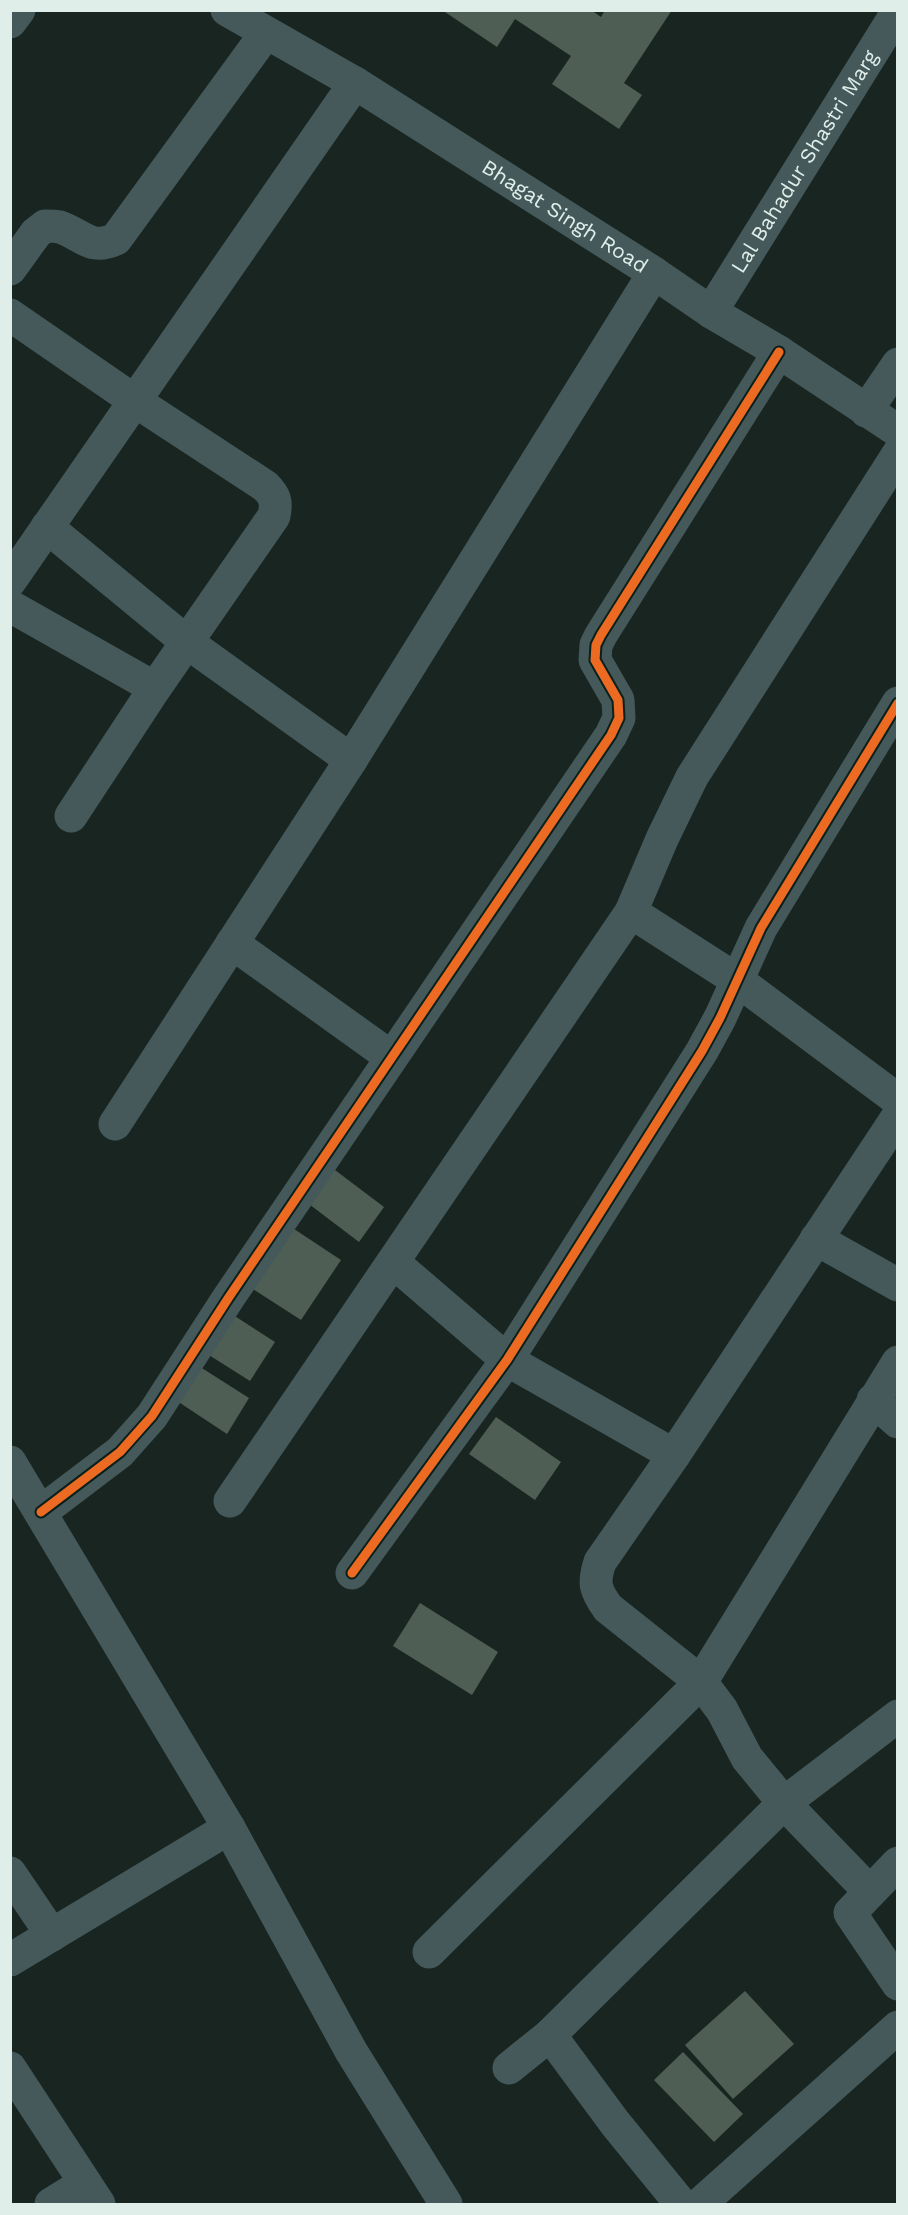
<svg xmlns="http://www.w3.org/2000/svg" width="908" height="2215" viewBox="0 0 908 2215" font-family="'Work Sans',sans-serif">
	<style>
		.building { fill: #4f5e54 }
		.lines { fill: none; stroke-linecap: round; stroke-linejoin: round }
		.street { stroke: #45595a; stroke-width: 33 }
		.cycleway-casing { stroke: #09201b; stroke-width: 13 }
		.cycleway { stroke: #ed6a23; stroke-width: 9 }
		.labels { text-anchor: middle; stroke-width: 6; stroke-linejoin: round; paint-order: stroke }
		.street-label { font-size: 21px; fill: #e0eee9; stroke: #09201b }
	</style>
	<rect width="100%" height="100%" fill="#182521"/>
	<g class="building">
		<path d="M442,10H591L601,17L605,10H672L624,83L642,95L619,129L552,84L571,56L515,19L497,47Z"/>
		<path d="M327,1164L384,1207L359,1242L301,1198Z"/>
		<path d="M285,1223L341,1260L301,1320L245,1284Z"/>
		<path d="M227,1311L275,1342L250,1381L201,1350Z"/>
		<path d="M194,1363L249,1398L227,1434L171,1397Z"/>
		<path d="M496,1417L561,1462L535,1500L469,1454Z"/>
		<path d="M420,1603L498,1652L472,1695L393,1646Z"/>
		<path d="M745,1991L794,2044L733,2099L685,2045Z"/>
		<path d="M683,2052L743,2114L714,2142L654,2080Z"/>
	</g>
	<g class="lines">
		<g class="street">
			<path id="s1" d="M227,10L355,83L654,273L711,312L779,352L898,431"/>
			<path d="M10,22L19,10"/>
			<path d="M10,269L36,233L45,226C50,226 55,226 60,227C83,235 90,251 116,239L266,33"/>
			<path id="s2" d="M711,312L898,11"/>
			<path d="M10,315L135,401L265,486C275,496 277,501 274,516L155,688L71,816"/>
			<path d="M866,411L898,364"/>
			<path d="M47,527L188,643L351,760"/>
			<path d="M10,581L355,83"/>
			<path d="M10,606L155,688"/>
			<path d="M631,912L737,980L898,1100"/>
			<path d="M232,943L391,1057"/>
			<path d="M115,1124L351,760L654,273"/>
			<path d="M816,1239L898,1285"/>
			<path d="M393,1262L507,1360L674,1455"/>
			<path d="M873,1400L898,1422"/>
			<path d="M10,1462L229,1828L351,2051L446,2204"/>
			<path d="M230,1501L631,912L662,839L692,777L898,454"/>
			<path d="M41,1512L120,1452L152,1416L229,1297L611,735L619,718L618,700L595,660L596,645L601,635L779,352"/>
			<path d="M352,1573L507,1360L702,1051L720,1018L761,928L898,703"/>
			<path d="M898,1863L850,1913L898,1984"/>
			<path d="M10,1873L52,1935"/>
			<path d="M870,1892L784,1803L747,1758L722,1710L701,1682L608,1608C595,1590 593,1583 600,1562L674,1455L898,1116"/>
			<path d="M429,1952L701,1682L898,1362"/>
			<path d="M10,1960L229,1828"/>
			<path d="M550,2035L615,2123L681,2204"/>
			<path d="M10,2068L99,2204"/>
			<path d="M509,2068L550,2035L784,1803L898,1716"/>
			<path d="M51,2204L85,2183"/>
			<path d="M700,2204L898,2027"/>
		</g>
		<defs>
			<g id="cycleway">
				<path d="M41,1512L120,1452L152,1416L229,1297L611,735L619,718L618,700L595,660L596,645L601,635L779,352"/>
				<path d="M352,1573L507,1360L702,1051L720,1018L761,928L898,703"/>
			</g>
		</defs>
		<use href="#cycleway" class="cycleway-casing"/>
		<use href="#cycleway" class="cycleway"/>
	</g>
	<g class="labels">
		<g class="street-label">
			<text dy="7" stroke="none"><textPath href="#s2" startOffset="177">Lal Bahadur Shastri Marg</textPath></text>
			<text dy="7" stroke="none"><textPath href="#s1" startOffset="396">Bhagat Singh Road</textPath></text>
		</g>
	</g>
	<rect width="908" height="2215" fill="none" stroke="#e0eee9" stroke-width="24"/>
</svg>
